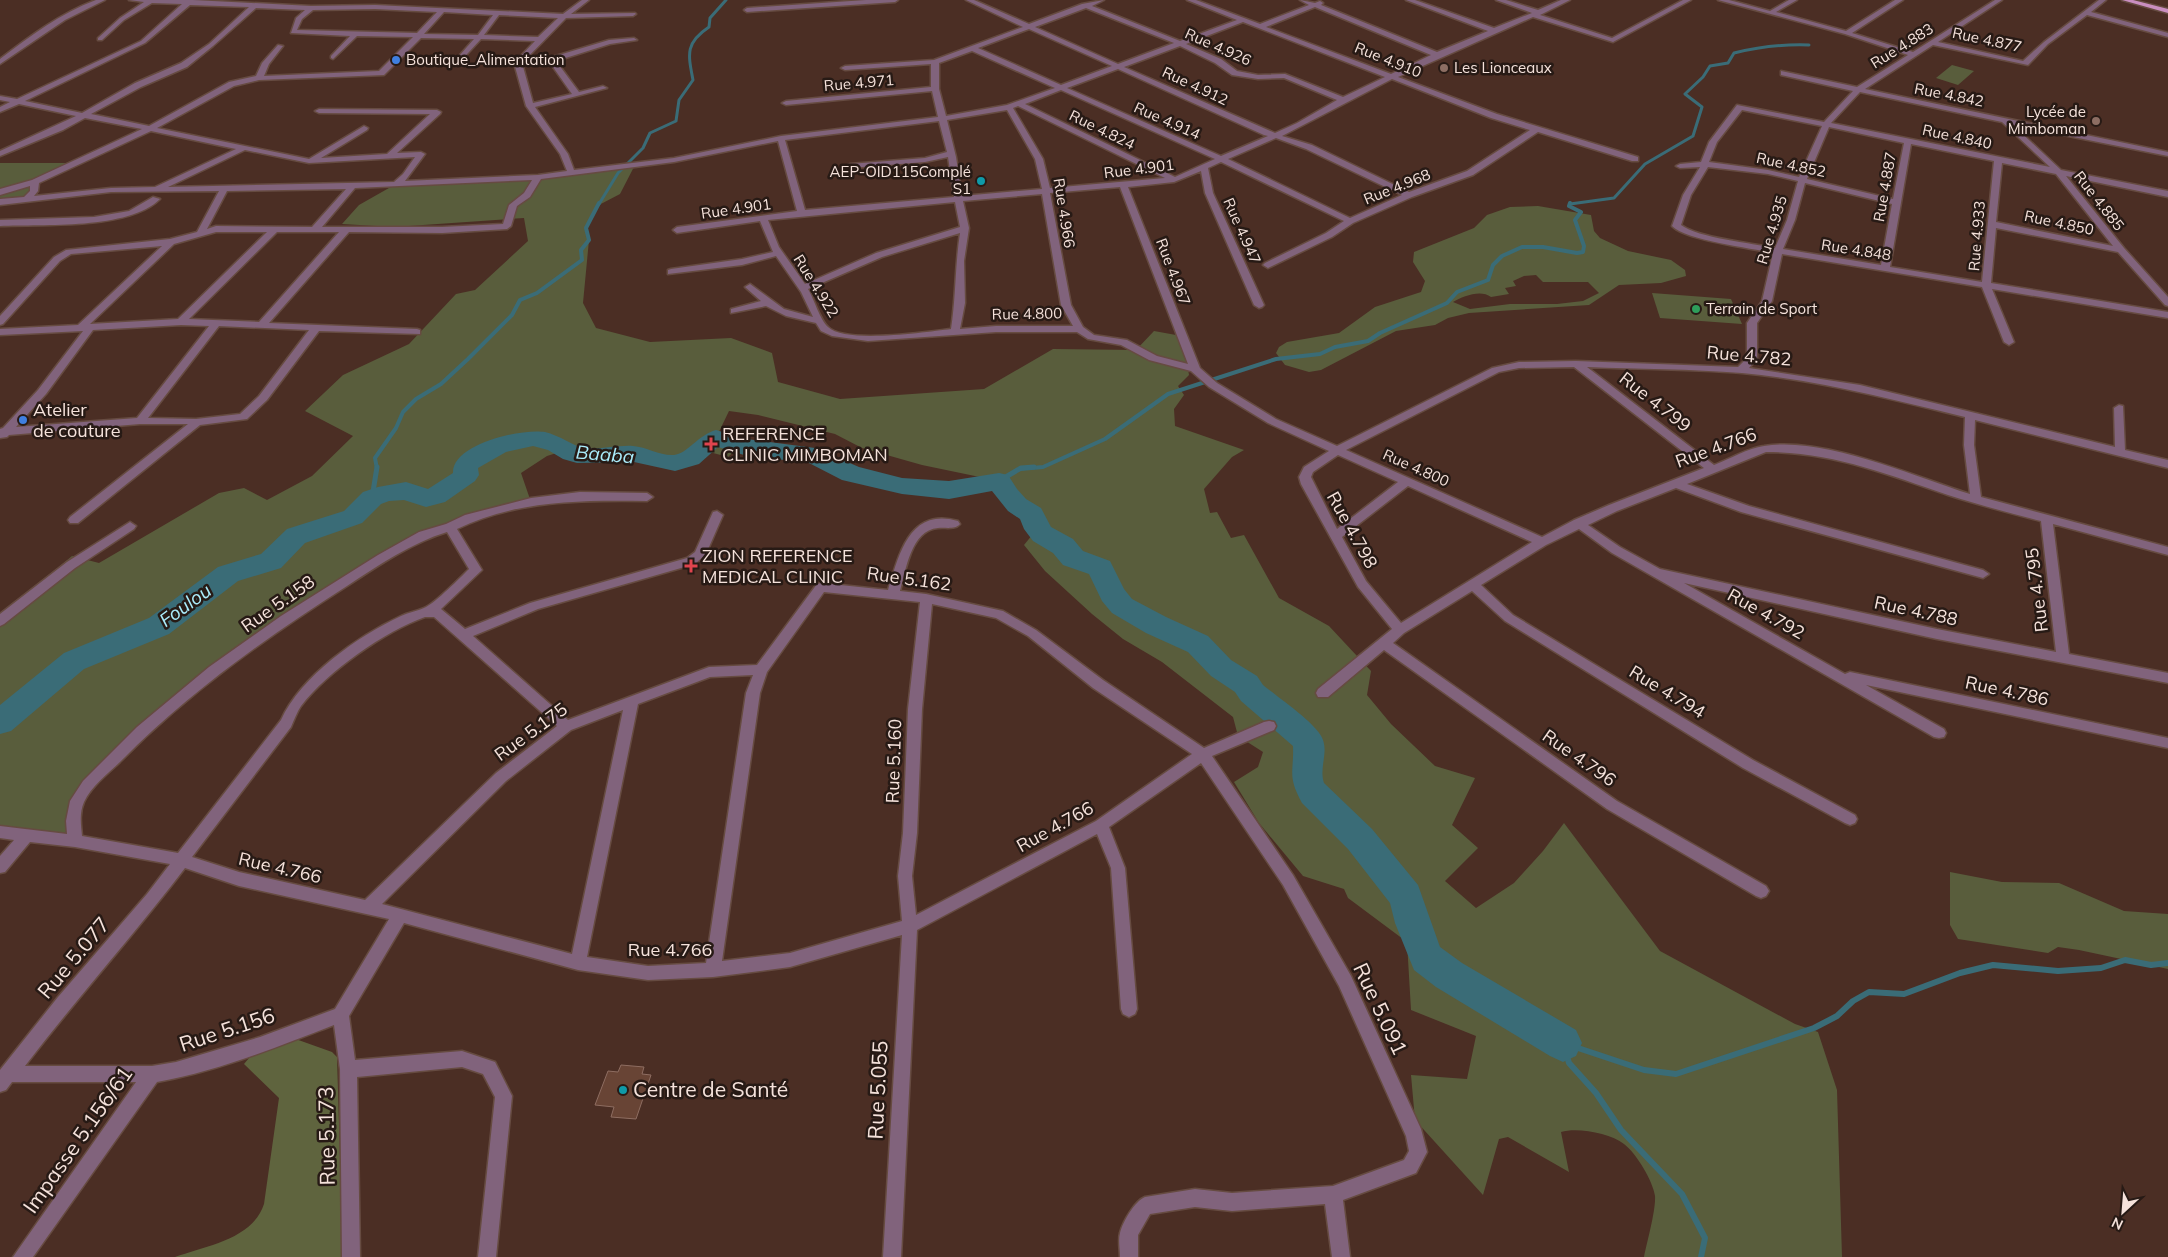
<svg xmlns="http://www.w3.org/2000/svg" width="2168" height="1257" viewBox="0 0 2168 1257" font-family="Mulish,sans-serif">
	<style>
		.green { fill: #595d3c; fill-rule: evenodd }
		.forest { fill: #5f643e }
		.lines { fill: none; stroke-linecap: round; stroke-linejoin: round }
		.stream-far3 { stroke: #3a6c77; stroke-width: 3 }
		.stream-far2 { stroke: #3a6c77; stroke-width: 4 }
		.stream-far1 { stroke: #3a6c77; stroke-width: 5 }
		.stream { stroke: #3a6c77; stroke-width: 6 }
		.river { fill: #3a6c77; fill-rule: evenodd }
		.building { fill: #684435; stroke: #8e6d61 }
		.minor-casing { stroke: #664b41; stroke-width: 3 }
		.major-casing { stroke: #664b41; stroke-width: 3 }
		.minor { fill: #81637c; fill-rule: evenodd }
		.major { fill: #c98ec0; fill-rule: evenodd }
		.shop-dot { fill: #3f7fe0; stroke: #271a15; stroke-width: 2 }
		.education-dot { fill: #8d6e63; stroke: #271a15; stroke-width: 2 }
		.culture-dot { fill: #0f9aa8; stroke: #271a15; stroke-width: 2 }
		.leisure-dot { fill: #2e9e5b; stroke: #271a15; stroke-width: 2 }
		.health-dot { fill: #e0444e; stroke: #271a15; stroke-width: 2 }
		.labels { text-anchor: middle; stroke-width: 5; stroke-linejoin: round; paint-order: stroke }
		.far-street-label { font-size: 15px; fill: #f5e2db; stroke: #271a15 }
		.far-poi-label { font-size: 15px; fill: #f5e2db; stroke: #271a15; text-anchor: start }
		.street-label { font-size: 18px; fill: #f5e2db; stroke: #271a15 }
		.poi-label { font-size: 18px; fill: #f5e2db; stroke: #271a15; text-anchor: start }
		.water-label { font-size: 19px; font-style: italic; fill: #aaecfb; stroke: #271a15 }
		.near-street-label { font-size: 21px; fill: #f5e2db; stroke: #271a15 }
		.near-poi-label { font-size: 21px; fill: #f5e2db; stroke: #271a15; text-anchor: start }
	</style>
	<rect width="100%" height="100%" fill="#4b2e24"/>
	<g class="green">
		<path d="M1952,65L1974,71L1958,85L1936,78Z"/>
		<path d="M0,163H76L35,182L27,199L0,202Z"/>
		<path d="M636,163L620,194L597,206L586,228L589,240L583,303L596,328L650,342L731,338L772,353L778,382L840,399L984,389L1053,349L1136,350L1154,331L1176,335L1186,357L1189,375L1178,386L1184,395L1174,409L1175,426L1244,450L1232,457L1204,489L1210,513L1217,512L1231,538L1244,535L1279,598L1329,626L1371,671L1367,695L1391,724L1435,766L1475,778L1452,825L1478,848L1445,881L1476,908L1514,883L1543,851L1564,823L1660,951L1795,1024L1818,1032L1837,1090L1842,1257H1644C1647,1242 1656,1210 1655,1196C1653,1181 1636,1153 1624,1144C1610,1133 1577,1127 1561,1132L1569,1172L1508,1137L1499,1139L1483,1195L1415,1120L1411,1075L1467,1079L1476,1036L1411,1010L1407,942L1348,898L1344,889L1303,876L1259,823L1234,782L1258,767L1263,752L1238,736L1233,717L1162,662L1123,639L1092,614L1045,571L1024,545L1037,529L1032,514L1017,505L1007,495L999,481L922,465L862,448L835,434L758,415L729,411L716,438L740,446L728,457L702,450L690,459L673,463L655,462L636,454L580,455L566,450L547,456L521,473L531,502L423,535L214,670L77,801L75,841L0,832V616L72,556L99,563L219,493L244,488L267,500L312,476L353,436L305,411L343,375L409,344L456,294L475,290L528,241L524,218L394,227L342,224L359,205L396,184L582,171Z"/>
		<path d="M1538,206L1591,215L1594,231L1600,238L1628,251L1671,260L1685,270L1686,276L1661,283L1619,285L1589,305L1469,313L1448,318L1435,325L1396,331L1321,370L1309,372L1285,365L1276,353L1279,347L1287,342L1339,333L1375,307L1421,292L1425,281L1413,262L1414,252L1474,228L1487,215L1510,207ZM1536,275L1543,282H1588L1599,293L1583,301L1557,304H1510L1470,309L1453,302C1463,296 1481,289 1491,297L1509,294L1505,288L1516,286L1513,281L1524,276Z"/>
		<path d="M1652,293L1731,299L1742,324L1660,318Z"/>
		<path d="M1950,872L2002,882L2059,883L2124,911L2168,914V969L2079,950L2058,947L2048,953L1958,939L1950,925Z"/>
	</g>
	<path class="forest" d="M290,1037L332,1052L337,1057L343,1257H175C206,1246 253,1239 264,1204L279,1098L244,1064L260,1045Z"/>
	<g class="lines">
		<g class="stream-far3">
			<path d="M599,204L618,173L643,148L650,133L676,121L679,100L693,80C688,54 685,43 709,27L710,18L726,0"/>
			<path d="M1570,204L1614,198L1645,164L1693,136L1702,107L1685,94L1703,77L1710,66L1728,63L1734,53C1759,47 1783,44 1809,45"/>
		</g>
		<g class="stream-far2">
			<path d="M377,469L375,458L396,428L403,412L416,399L441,384L468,359L512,315L520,300L537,293L582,260L581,250L589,240L586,228L599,203"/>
			<path d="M1020,469L1043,467L1105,439L1168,394L1276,359L1320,354L1335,347L1368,341L1380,333L1447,303L1457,292L1488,280L1493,265L1502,256L1522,247H1543L1577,253L1583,252L1584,246L1575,220L1581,212L1569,206L1570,203"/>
		</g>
		<g class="stream-far1">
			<path d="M999,481L1021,468L1034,467"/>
			<path d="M372,498L377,467"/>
		</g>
		<g class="stream">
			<path d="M1563,1043L1644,1070L1676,1074L1814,1028L1837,1016L1853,1001L1869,992L1904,994L1960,973L1993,965L2058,971L2101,968L2125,960L2151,965L2168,963"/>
			<path d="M1563,1043L1569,1063L1596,1093L1621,1130L1682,1194L1705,1238L1701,1257"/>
		</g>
		<path class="river" d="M716,430L746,439L815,448L859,467L902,478L949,481L999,473L1008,475L1017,489L1026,499L1041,508L1051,527L1073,539L1083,551L1110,561L1124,589L1132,599L1166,617L1208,636L1231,660L1257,676L1263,685C1276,696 1319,725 1323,740C1328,754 1319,768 1324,783L1372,829L1418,885L1440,947L1462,963L1576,1030L1582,1043L1576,1056L1563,1062L1550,1056L1436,987L1414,970L1395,923L1390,903L1348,849L1302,803C1287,775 1294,773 1293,746L1241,701L1235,692L1211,676L1188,652L1146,633L1112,613L1102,601L1089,574L1063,565L1053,553L1033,541L1024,529L1020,519L1008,511L992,491L949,499L902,494L842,480L809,463L744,455L718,447L699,464L675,471L634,462L577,463L563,459L548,450L533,446L506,452L478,468L479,475L475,481L445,502L426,507L404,500L389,501L381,504L362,523L305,543L281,568L238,581L169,634L84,669L11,731L0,734V705L64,653L149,618L218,567L261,554L287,529L344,511L363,492L378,487L406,482L428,489L453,473C452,444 522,428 545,432C559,435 575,447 584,448C600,450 617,445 633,446C647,447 660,456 674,455C687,454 698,435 716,430Z"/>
	</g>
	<path class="building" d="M621,1065L644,1067L642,1074L651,1075L636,1119L611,1117L614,1107L595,1105L608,1071L618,1072Z"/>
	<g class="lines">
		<defs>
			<g id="minor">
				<path d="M96,0H105L65,20L0,64V59C30,36 61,13 96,0Z"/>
				<path d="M129,0H193L311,6L375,5L563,14L582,0H589L571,14L635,13L636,14L633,16L566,18L522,63L533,103L572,94L548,60L549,58L609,40L634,38L637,40L610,44L556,61L579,92L603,86L607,88L535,107L568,154L574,170L674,158L781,136L938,117L932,91L786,105L782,103L786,101L931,87V64L845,70L841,68L845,66L934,60L1023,27L966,0H974L1029,24L1082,4L1104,0L1092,6L1180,41L1237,20L1187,0H1196L1260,24L1309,5L1300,0L1315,3L1320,1L1323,3L1321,5L1437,52L1488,31L1406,0H1415L1494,28L1532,13L1496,0H1506L1538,10L1561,0H1570L1540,15L1612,38L1683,0H1691L1613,42L1533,17L1398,77L1497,114L1638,157V161H1632L1538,132L1473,175L1412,197L1353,223L1332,237L1268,268L1263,265L1265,263L1326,233L1344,221L1221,162L1208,168L1213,193L1264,305L1262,307L1259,308L1254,305L1205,193L1201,171L1174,182L1128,187L1200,368L1217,383L1276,419L1337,446L1492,368L1519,362L1576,361L1738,367L1747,358V323L1762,301L1773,253C1751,248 1685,240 1672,226L1683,195L1700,167L1680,168L1676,166L1680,164L1701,162L1709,142L1737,105L1824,122L1853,91L1781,75V71L1857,87L1908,55L1845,34L1718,0H1729L1770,11L1789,0H1797L1776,12L1846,31L1895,0H1903L1852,33L1913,52L1995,0H2002L1938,42L2023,61L2044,42L2099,0H2106L2091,12L2168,33V37L2087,15L2048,44L2028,65L1933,45L1865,89L2168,152V156L2013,125L2061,170L2168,191V197L2066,176L2124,248L2168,297V306L2165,305L2118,252L1996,228L1991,283L2168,312V318L1992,289L2014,342L2009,345L2004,342L1982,287L1782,254L1772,301L1757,323V359L1749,368L1860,385L2115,447L2114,408L2119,405L2123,406L2125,450L2168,460V468L1975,420L1974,445L1981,497L2168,547V555L2053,524L2069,654L2168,673V683L1937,639L1684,583L1845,674L1850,672L2168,738V748L1866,685L1944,729L1946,733L1944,737L1939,738L1934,737L1612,553L1579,529L1546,545L1481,585L1513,615L1753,760L1855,815L1857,819L1855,823L1850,825L1845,823L1743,768L1505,621L1472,591L1404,633L1393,643L1617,801L1766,886L1769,891L1766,896L1761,898L1756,896L1607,809L1384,650L1328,697H1318L1316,693L1318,689L1392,629L1358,587L1301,484L1299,477L1304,467L1329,451L1268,423L1209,387L1191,371L1149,360L1121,345L1088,339L1077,332H996L868,341L832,336L821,331L816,323L786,316L766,306L731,313V309L761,301L745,287L750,284L784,309L813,317L801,292L776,256L742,265L668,274V270L671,269L742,259L773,252L760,221L677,233L673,230L677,227L797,211L778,141L674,162L541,179L530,197L517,206L511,226L507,229L442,233L349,232L269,323L417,329L420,330V334L319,331L267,400L247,419L200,425L78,523H70L68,520L70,517L188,424H140L9,435L7,437L0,438V429L3,428L38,390L83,331L0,335V329L78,325L162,246L71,254L60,261L3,324L0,325V316L54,257L66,250L170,239L197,232L219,191L111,192L0,205V199L24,197L30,191V186L0,195V189L32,180L142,129L85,118L63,130L0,156V151L76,116L19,104L0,112V107L10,102L0,100V96L17,99L141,41L182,4L152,3L124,20L102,40H98V38L120,18L144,2ZM190,5L249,7L209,44L181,63L135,83L82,113L25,101L145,43ZM1315,7L1431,55L1391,74L1266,27ZM256,8L305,10L296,18L291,33L350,36L331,56V58L333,59L357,36L413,37L379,71L264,76L269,64L283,46L278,45L262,63L256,76L229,82L149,126L91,114L141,87L187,67L213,46ZM1086,8L1174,43L1118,64L1035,27ZM375,9L437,12L417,33L297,30L302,19L313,10ZM444,12L493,15L478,35L424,34ZM499,15L558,18L538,37L484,35ZM1243,22L1385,77L1343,97L1285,74L1258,75L1237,71L1221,59L1186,44ZM1029,29L1112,66L1061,85L978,48ZM421,38L474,39L452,64L456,66L481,39L535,41L514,63L526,106L560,154L567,171L538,175L405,181L425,154L421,152L397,153L440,114L441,112L437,110L319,109L315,111L319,113L430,114L387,154L321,158L367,130L368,128L364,126L309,159L157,128L234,86L259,80L384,75ZM1180,46L1215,63L1232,75L1258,79L1284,78L1337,100L1297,123L1275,133L1124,67ZM972,51L1055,88L1007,105L946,116L939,89V63ZM1118,69L1264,135L1268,136L1221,156L1067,88ZM1392,79L1491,118L1530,130L1467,171L1409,192L1312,145L1282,136ZM1061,90L1215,159L1175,177L1025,104ZM1860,92L2002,122L2050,167L1831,123ZM1018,106L1165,178L1050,188L1043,159L1013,108ZM1007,110L1035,159L1042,189L962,196L956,157L947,120ZM1742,110L1822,126L1799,177L1768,170L1709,162L1717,142ZM939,121L947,152L925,158L850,164L846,166L850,168L925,162L948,157L954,197L805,210L785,140ZM1829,127L1904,143L1893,199L1807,179ZM151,131L236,149L155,187L111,188L34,196L38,191L39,183ZM1276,138L1306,149L1402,195L1350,218L1228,159ZM1911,144L1994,161L1982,282L1890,267ZM245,150L309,163L415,157L403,174L394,182L168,187ZM2002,163L2056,174L2113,246L1996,222ZM1708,167L1768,174L1798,181L1787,220L1775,248C1752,243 1698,238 1681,225L1691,195ZM532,180L524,193L509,205L503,224L442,227H322L355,188ZM1805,183L1892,204L1881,265L1783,249L1795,220ZM1120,187L1188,364L1157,356L1127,340L1094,335L1083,327L1071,305L1050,193ZM346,189L312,227L216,226L207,229L227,191ZM1042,194L1061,305L1073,326H996L960,329L965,303L964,261L969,228L963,201ZM955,202L960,227L876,253L805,284L779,247L768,220ZM216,232H267L178,319L90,324L174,244ZM277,232H339L259,322L189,319ZM960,233C955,265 956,297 951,329C926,332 845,344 828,327C820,320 814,299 808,289L882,257ZM181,325L209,326L137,418L16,427L46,394L93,330ZM219,326L309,330L259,396L240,414L196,419L148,418ZM1574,367L1704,468L1609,505L1574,520L1542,537L1346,450L1499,372L1519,368ZM1587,367C1638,369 1691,369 1742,373C1818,380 1891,399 1965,417L1964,445L1970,494C1913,476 1823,436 1764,446C1748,448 1730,459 1714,465ZM1766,452C1833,452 1886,474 1948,495C1979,505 2010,513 2041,521L2056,652L1937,629L1660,569L1620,547L1588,525L1617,511L1676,488L1741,512L1983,578L1989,574L1983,570L1749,506L1687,484ZM1338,455L1398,482L1337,529L1311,477L1313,472ZM1408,486L1532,542L1401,623L1366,581L1342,537Z"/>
				<path d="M866,0H898L895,2L747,12L744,10L747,8Z"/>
				<path d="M153,197L160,199C129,230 43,224 0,226V220L94,217L129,211Z"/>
				<path d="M580,492L647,493L653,497L647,501C583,500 516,500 457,529L482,570L441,609L465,629L530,603L687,558L695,552L713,512L717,511L723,515L706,554L695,564L538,609L473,636L568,720L709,667L757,665L817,584L821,583L888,590C899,555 909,507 958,521L960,524C955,530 945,527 938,528C911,530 906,570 900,591L926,594L1003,611L1036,630L1103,680L1204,748L1264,722L1269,721L1274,722L1276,726L1274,730L1212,756L1293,875L1351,976L1421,1129L1427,1152L1416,1173L1343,1200L1350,1257H1332L1325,1204L1232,1211L1195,1207L1150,1214L1138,1235V1257H1120C1120,1249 1118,1240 1120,1233C1123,1221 1135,1201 1145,1197L1195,1189L1232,1193L1333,1186L1404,1160L1409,1151L1406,1136L1339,986L1283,885L1201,763L1109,827L1125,868L1137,1009L1135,1014L1129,1017L1123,1014L1121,1009L1111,868L1097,834L917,930L901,1257H883L902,935L790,967L713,977L648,980L578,970L404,923L349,1016L355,1060L462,1051L495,1062L512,1096L496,1257H478L495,1097L483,1074L462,1067L357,1077L360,1257H342L340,1069L334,1025C277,1047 218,1071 157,1082L33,1257H13L136,1082H12L6,1090L0,1092V1070L58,997L147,894L170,864L75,847L30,842L5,872L0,873V856L14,840L0,838V826L67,834L66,821L70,801L83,781L137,727L209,667L281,616L378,555L419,532L446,524L465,515L531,498ZM447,532L469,569C460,578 436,602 426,607C419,611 409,612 401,616C358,636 301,676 281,720L178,853L82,836C81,825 79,813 84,802C91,786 110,772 122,760C189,692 267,637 347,586C379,565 411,543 447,532ZM824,592L920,602L908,709L903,833L898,876L902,921L790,953L722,961L760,693L767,672ZM932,604L996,618L1028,636L1093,688L1192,754L1096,821L916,915L912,876L917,833L922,709ZM425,617H434L557,726L496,773L365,900L239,872L192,857L291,727C294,720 297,712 301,706C327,672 385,631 425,617ZM753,675L746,693L706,963L648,966L587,957L638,704L710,677ZM623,710L572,954L382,904L506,781L571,730ZM185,868L239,886L389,919L335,1009L260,1037L176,1062L152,1066H25C77,998 134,935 185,868Z"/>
				<path d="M130,522L136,526L134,529L75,568L4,624L0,626V614L67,562Z"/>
			</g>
			<path id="major" d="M2122,0H2133L2168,9V13Z"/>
		</defs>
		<use href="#minor" class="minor-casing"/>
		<use href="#major" class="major-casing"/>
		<use href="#minor" class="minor"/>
		<use href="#major" class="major"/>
	</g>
	<g class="shop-dot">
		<circle cx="396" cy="60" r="5"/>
		<circle cx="23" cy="420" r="5"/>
	</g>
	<g class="education-dot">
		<circle cx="1444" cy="68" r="5"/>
		<circle cx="2096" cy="121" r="5"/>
	</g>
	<g class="culture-dot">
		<circle cx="981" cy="181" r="5"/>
		<circle cx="623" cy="1090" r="5"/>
	</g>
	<circle class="leisure-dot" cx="1696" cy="309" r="5"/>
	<g class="health-dot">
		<path d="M708.5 436.5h5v5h5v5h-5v5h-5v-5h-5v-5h5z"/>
		<path d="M688.5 558.5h5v5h5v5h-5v5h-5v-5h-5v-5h5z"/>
	</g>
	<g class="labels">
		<g class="far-street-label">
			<text transform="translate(1987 40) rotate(12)" y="5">Rue 4.877</text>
			<text transform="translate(1902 46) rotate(-32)" y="5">Rue 4.883</text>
			<text transform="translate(1218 47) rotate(24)" y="5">Rue 4.926</text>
			<text transform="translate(1388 60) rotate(22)" y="5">Rue 4.910</text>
			<text transform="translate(859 83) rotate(-5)" y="5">Rue 4.971</text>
			<text transform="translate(1195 86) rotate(25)" y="5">Rue 4.912</text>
			<text transform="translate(1949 95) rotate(11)" y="5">Rue 4.842</text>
			<text transform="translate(1167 121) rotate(24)" y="5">Rue 4.914</text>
			<text transform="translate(1102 130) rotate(26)" y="5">Rue 4.824</text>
			<text transform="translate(1957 137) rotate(12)" y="5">Rue 4.840</text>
			<text transform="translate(1791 165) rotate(12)" y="5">Rue 4.852</text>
			<text transform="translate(1139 169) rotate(-7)" y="5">Rue 4.901</text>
			<text transform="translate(1397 187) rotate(-22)" y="5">Rue 4.968</text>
			<text transform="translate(1885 187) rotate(-80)" y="5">Rue 4.887</text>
			<text transform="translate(2099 201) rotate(52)" y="5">Rue 4.885</text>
			<text transform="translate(736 209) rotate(-8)" y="5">Rue 4.901</text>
			<text transform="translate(1064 213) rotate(81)" y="5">Rue 4.966</text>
			<text transform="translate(2059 223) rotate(12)" y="5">Rue 4.850</text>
			<text transform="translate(1772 230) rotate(-73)" y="5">Rue 4.935</text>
			<text transform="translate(1242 231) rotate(66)" y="5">Rue 4.947</text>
			<text transform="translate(1977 236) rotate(-85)" y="5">Rue 4.933</text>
			<text transform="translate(1856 250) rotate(9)" y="5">Rue 4.848</text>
			<text transform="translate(1173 272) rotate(69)" y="5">Rue 4.967</text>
			<text transform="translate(816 286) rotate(58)" y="5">Rue 4.922</text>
			<text transform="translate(1027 314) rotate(-1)" y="5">Rue 4.800</text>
			<text transform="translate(1416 468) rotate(24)" y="5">Rue 4.800</text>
		</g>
		<g class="far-poi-label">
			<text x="406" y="65">Boutique_Alimentation</text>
			<text x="1454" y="73">Les Lionceaux</text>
			<text x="2086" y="117" text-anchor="end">Lycée de<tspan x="2086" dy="17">Mimboman</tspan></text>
			<text x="971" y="177" text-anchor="end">AEP-OID115Complé<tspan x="971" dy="17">S1</tspan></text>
			<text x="1706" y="314">Terrain de Sport</text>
		</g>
		<g class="street-label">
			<text transform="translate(1749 356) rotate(5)" y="6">Rue 4.782</text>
			<text transform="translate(1655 402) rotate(38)" y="6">Rue 4.799</text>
			<text transform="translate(1716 448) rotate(-20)" y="6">Rue 4.766</text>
			<text transform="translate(1352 530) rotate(61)" y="6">Rue 4.798</text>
			<text transform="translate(909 579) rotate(8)" y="6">Rue 5.162</text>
			<text transform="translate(2037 590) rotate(-97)" y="6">Rue 4.795</text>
			<text transform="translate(278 604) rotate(-35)" y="6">Rue 5.158</text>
			<text transform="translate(1916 611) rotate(12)" y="6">Rue 4.788</text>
			<text transform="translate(1766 614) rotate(29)" y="6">Rue 4.792</text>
			<text transform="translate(2007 691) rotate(12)" y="6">Rue 4.786</text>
			<text transform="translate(1667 692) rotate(31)" y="6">Rue 4.794</text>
			<text transform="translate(531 732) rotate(-36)" y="6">Rue 5.175</text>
			<text transform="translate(1579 758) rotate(35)" y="6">Rue 4.796</text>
			<text transform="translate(894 761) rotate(-88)" y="6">Rue 5.160</text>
			<text transform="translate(1055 827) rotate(-29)" y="6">Rue 4.766</text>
			<text transform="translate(280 868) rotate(13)" y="6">Rue 4.766</text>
			<text x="670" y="956">Rue 4.766</text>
		</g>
		<g class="poi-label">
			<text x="33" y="416">Atelier<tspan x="33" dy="21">de couture</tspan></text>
			<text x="722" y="440">REFERENCE<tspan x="722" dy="21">CLINIC MIMBOMAN</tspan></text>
			<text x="702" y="562">ZION REFERENCE<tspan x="702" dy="21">MEDICAL CLINIC</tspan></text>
		</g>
		<g class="water-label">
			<text transform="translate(605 454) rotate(5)" y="7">Baaba</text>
			<text transform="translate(185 605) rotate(-36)" y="7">Foulou</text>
		</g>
		<g class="near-street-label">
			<text transform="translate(74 958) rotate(-50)" y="7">Rue 5.077</text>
			<text transform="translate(1380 1009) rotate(65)" y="7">Rue 5.091</text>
			<text transform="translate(227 1030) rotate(-18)" y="7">Rue 5.156</text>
			<text transform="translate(878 1090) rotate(-87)" y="7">Rue 5.055</text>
			<text transform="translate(327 1136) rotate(-91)" y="7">Rue 5.173</text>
			<text transform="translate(78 1140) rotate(-55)" y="7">Impasse 5.156/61</text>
		</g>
		<g class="near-poi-label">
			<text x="633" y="1097">Centre de Santé</text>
		</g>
	</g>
	<g transform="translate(2123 1212) rotate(206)" stroke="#271a15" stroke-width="4" paint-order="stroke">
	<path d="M0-4L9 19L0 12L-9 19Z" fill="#f5e2db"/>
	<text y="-8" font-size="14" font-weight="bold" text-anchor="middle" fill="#f5e2db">N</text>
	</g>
</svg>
